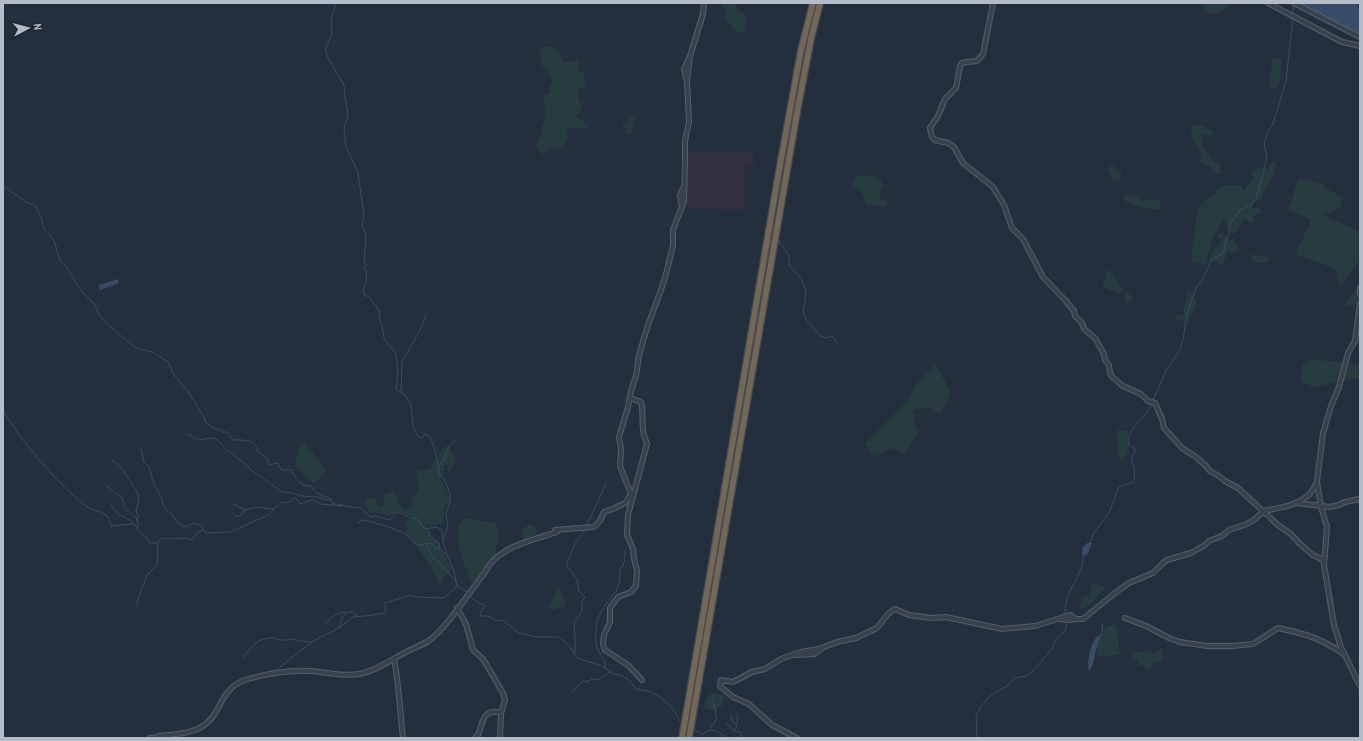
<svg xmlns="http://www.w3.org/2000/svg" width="1363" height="741" viewBox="0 0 1363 741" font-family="'Archivo Narrow',sans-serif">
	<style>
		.medical { fill: #32303f }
		.green { fill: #263c3f }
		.water { fill: #394c67 }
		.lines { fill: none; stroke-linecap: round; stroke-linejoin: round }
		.stream { stroke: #394c67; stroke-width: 1 }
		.minor-casing { stroke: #565f6c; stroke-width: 6 }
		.highway-casing { stroke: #434c59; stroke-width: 8 }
		.minor { stroke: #38414e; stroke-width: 4 }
		.highway { stroke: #746855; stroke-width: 5.5 }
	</style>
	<rect width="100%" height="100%" fill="#242f3e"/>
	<path class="medical" d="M688,151L754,153V165H744L743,210L685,208Z"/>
	<g class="green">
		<path d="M721,3H736L738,11L744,12C747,18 746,24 745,31C735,38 733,23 725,19L727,9H722Z"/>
		<path d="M1203,3H1232C1224,9 1214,19 1204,11Z"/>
		<path d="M548,46C558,48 561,53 563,62H572L575,60H578L580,73L584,72L586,87L579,89C576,95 580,101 582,107L576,116L589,126C581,130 575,127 566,129L568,137L564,148L556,147L542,155L536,147L545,119L544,95L550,93L549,87L553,82L548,71L541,65L539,49Z"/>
		<path d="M1273,57L1282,59L1280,81L1276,87L1271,88L1269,87L1271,66Z"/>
		<path d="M636,114L631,134L626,133V128L622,127L623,124L628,121L629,116Z"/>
		<path d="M1200,125L1213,131L1212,136L1202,134L1204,148L1214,162H1219L1221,173L1217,174L1208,166L1201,162V152L1192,138L1191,128L1195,126Z"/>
		<path d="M1271,162H1276L1275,174L1265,188L1261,202L1256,199L1251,205L1253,208H1259L1261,213L1253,216L1254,221L1252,224L1245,219L1234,234L1227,228L1225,218L1214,235L1205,265L1191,261L1197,209L1223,185H1241L1243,192L1253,179L1252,171C1258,167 1261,167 1268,169Z"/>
		<path d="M1112,165L1122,172L1119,180L1113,181L1108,168Z"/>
		<path d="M872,174L880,180L883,184L879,196L881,199L887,200V205L882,207L866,204L862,192L851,186L858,176H868Z"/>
		<path d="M1299,178L1325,185V191L1328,189L1342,198L1340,208L1324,215L1360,232V259L1340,287L1336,269L1296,254L1311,220L1288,209Z"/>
		<path d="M1124,194L1137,197L1143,201L1159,199L1161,209C1147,210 1136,207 1123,200Z"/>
		<path d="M1223,233L1230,241L1234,238L1239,250L1231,254L1229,250L1222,265L1215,261L1210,262L1208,260L1214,249L1220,244L1221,238H1217L1218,234Z"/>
		<path d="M1251,253H1252V255L1269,257V261C1264,263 1258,264 1253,262L1251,256Z"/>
		<path d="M1109,270C1113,277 1120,282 1123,290L1120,294L1103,287V284L1106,278L1105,272Z"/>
		<path d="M1360,285V301L1356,305L1344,306Z"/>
		<path d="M1125,292H1128L1132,296L1131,300L1127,303L1126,302L1124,296Z"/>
		<path d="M1187,292L1193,293L1192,299L1197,300L1189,322H1187L1185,318L1179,321L1174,317L1176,315H1183Z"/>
		<path d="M1309,359L1360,364V378L1341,381L1316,387L1311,386L1301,381L1302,366Z"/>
		<path d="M935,364L951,392L940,414L930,408L912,409L916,428L920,431L904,455L892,448L874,457L865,444L909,399L916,384Z"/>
		<path d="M1116,430L1127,431L1129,445L1128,452L1122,463L1117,453L1116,454L1117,443Z"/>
		<path d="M304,442L327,471L314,484L295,465L299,447Z"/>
		<path d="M446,446L450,449L452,454L455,455L454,465L449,471L447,470L449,465H444V474L440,478L448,493L449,500L445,507L443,523L437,525L427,524L425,527L426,529L429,531V535L439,543L440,549L444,553L452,570L444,577L441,583H439L431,567L415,543L406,534V531L409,529L405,525L406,522L411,517L399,511L389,516L369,511L365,504L366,499L375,498L378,505L381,507L384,505V495L387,493L393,492C398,496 397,501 400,507H403V511H405L407,509H411L412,500L418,489L419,482L416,475L418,471L431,469L432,463L438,459V455L444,447Z"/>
		<path d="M466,518L496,523L499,537L496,548L497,558L492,562L486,563L487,570L474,584L469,577L468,570L464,565L458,546L459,523Z"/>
		<path d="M532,525L536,528L537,537L529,541L523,540C518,531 523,526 532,525Z"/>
		<path d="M1092,583L1106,587L1088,606L1080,609L1082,597L1090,596Z"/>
		<path d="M557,588H559L566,602L564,606L554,610L549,608Z"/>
		<path d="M1116,625L1120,654L1098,657L1097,647L1103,631L1107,626Z"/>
		<path d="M1162,648L1163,656L1162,661L1152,664V668L1146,670L1145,665L1139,666L1137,660L1131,658L1132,651L1152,653Z"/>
		<path d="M712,693L725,695L722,706L713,711L705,708L704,706L709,694Z"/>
	</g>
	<g class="water">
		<path d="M1298,3H1358V7L1360,10V35Z"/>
		<path d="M118,279L119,283L100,290L99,285Z"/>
		<path d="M1087,543H1092L1088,554L1082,557L1083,547Z"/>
		<path d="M1101,624L1103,625C1104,634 1099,639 1097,647C1093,657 1096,661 1089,672C1087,661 1090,646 1096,637L1099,636L1102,632Z"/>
	</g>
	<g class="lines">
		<g class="stream">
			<path d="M336,3L331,20L332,34L326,48V52L328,58L345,87L344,92L348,115L344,129L346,147L358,172L359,181L364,215L362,227L365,232L366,241L364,259L366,266L364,269L367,271L366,273L367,281C363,285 363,291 365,296H369L372,302L377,307L380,313L379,319L382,325L384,338L396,354L398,373L396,389L405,395L411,404L413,426L418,437L423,438L424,435L427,434C434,439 438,464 439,474L443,477L450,493V502L446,513L448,526L443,540L446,552L454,571L457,586L467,592"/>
			<path d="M1293,14L1294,6"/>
			<path d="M3,186L26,202L35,205L41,217L44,229L52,237L55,243L60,261L66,266L79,288L95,305L98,313L107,324L132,345L139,349L153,352L168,362L174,375L189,393L205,419V422L215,429H219L222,432H227L233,440C244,440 256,439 258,452L267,458L269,465L277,463L282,470H291C296,478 300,487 311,486L317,493L331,499L332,503L351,507L360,508L371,517L375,516L390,520L396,513L398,512L410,518L417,519L423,527L429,531V535L439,543L440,549L446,554"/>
			<path d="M778,236L780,244L789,255V265L802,280L806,291L805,302L803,310L805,318L820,336L827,338L832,336L837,343"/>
			<path d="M401,392L402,362L420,330L426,315"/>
			<path d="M1153,400L1167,369L1180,350L1184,334L1186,317L1196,288L1203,279L1211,261L1224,252L1225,243L1229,233L1230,224L1240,210L1251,205L1256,199L1263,175L1267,156L1264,144L1268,131L1273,124L1286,81L1293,18"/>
			<path d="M3,411C23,443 49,473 77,499C80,502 85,505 89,508C95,511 103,512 108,517C110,520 110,523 111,526L133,524"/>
			<path d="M188,434L198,440L211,438L216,439L229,452L233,454L254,472L282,492L292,493L302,496L316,497L331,501"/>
			<path d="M141,449L144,462L149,467L154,484L161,497L164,507L172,515L177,522L182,526L187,527C192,522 197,523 202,527L203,530"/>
			<path d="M112,460L124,471L138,494L139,499L136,511L138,515L137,521"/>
			<path d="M439,466L445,458L448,448L455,440"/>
			<path d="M106,486L122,498L125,508L136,518L138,524V527"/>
			<path d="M110,504L117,513L131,521L137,527L138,530L147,538L149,542L155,544L163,538L168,539L185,538L191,540L198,532L201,531L203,530L207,533L231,532L268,515L280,503L289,502L294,498L297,499L300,504L312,500L321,504L342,506"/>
			<path d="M233,504L245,510L258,507L273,509"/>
			<path d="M233,513L236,517C240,516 244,514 245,510"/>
			<path d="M358,523L362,520C370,521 401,530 406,535C410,538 413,543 418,545C421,546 424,544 427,543L429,550L433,558L440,563L456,582"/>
			<path d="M586,527L606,484"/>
			<path d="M426,529L437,527L442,531L443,540"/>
			<path d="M428,543L432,544L437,549H440"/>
			<path d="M1090,543L1094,533L1110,511L1118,488C1123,483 1129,486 1134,481C1134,477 1135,471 1134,467C1132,460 1130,458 1135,452V449L1129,445C1126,426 1147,420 1152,403"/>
			<path d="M469,595L476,601L485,606L480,613L481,616H488L495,620L504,621L519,633L537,637H558L569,645L575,656L580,659L602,666L614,674L623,676L629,680L636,689C640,690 644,690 648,691C662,695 675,709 680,722L683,723"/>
			<path d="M136,605L147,575L157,565L158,554L157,543"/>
			<path d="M1065,615C1064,595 1074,586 1081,569C1083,565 1082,561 1084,557"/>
			<path d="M325,624C331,618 337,611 346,613"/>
			<path d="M339,628C341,620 343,612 353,611L357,616"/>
			<path d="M575,654C575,644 575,633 574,623L582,611V602L585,597L579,591L577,579L566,565L575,544L585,530"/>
			<path d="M243,658C250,648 256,639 270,638C274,637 278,640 282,640C285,641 289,639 292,639C298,640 304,642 311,642"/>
			<path d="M279,668L313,641L339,628L353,617L374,615L384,613L386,608L384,603L411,595L416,597L444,598L457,586"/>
			<path d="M606,669C605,659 602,658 598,650C594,641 596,631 597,622C599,613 608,601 614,594C619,589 620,578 620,571C620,568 622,568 623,566C625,561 625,556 625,551"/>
			<path d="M571,693L582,682L589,681L591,679L597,680L610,672"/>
			<path d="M737,715L738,719L735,731L740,732L743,738"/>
			<path d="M731,716L732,721L736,725"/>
			<path d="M726,723L734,731"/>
			<path d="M693,728L702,735C713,725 717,733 728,738"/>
			<path d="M711,728L710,726L714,724L717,718L715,715L716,712L712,698"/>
			<path d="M977,738L976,716L982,705L990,696L1007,686L1015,678L1026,676L1032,672L1052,649L1056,639L1065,631L1066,628V622"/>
		</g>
		<defs>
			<g id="minor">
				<path d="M993,3L983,54L977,61L966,62L962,63L960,66L956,88L945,99L938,116L930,128L932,137L935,140L948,143L954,147L963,163L993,187L1004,205L1012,228L1023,239L1043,277L1065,300L1074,311L1075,316L1082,323L1084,329L1095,338L1104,354L1105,360L1109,365L1110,373L1112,377L1123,386L1141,394L1148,401L1155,403L1162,419L1164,428L1182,448L1196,457L1205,465L1210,471L1219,476L1225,481L1238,488L1278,525L1291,534L1300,544L1313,555L1323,560"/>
				<path d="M1268,3L1342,42L1360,46"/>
				<path d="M1294,3L1360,37"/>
				<path d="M686,78L684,69L689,58"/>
				<path d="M682,207L680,196L683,188"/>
				<path d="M1360,288V294"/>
				<path d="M630,398L641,402C644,412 641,425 644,435C645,438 646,441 647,444L628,515L627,535L633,549L634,558L637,571L636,586L631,592L618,597L610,608V622L604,635L603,644L605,650L628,665L642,680"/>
				<path d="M1317,482L1321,507L1327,527L1324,565L1334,625L1341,647L1360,686"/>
				<path d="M632,500L631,494L620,466L621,449L619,437L628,407L631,391L636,376L639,355L648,325L661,290L666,274L673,245V230L684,201L685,160V141L689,122L687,80L690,56L703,14L704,3"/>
				<path d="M1296,503L1330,507L1339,505L1345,502L1360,499"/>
				<path d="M555,530L594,527L600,521L604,512L615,508L625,503L632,493"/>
				<path d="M457,608L466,624L473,650L483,659L503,693L505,700L501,714L500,738"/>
				<path d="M1125,618L1146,626L1169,638L1180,642L1208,646H1232L1253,644L1278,628C1306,634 1321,638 1345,655"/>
				<path d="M1058,619L1069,620L1077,619"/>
				<path d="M797,655L814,654L821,649"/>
				<path d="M394,659C399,685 400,712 403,738"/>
				<path d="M159,736C174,734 191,734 203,726C222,714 219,689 245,680C265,674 289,670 310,671C326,672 343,677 359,674C376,671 392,659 408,651C414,648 421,645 427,642C446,629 468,594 483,575C486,571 488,566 492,562C507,545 536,539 557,532"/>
				<path d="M150,738L161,737"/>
				<path d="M475,738L478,735C484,721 481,710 501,712"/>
				<path d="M797,738L772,725L749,704L733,697L720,686L721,680L733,682L752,672L765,669L781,659L801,652L819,649L837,642L856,638L877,628L888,614L895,609L909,615L931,618L946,617L1002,629L1035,626L1070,615L1076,619H1083L1115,593L1129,583L1153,573L1163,563L1167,560L1191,553L1205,545L1209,541L1222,536L1229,530L1247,524L1254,520L1264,511L1288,506L1300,501L1309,495L1314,488L1317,481L1323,433L1331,406L1339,387L1348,353L1355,341L1360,304"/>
			</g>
			<g id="highway">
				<path d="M682,738L779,171L801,50L813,3"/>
				<path d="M689,738L798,107L811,39L820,3"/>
			</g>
		</defs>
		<use href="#minor" class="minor-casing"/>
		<use href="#highway" class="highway-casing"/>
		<use href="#minor" class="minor"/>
		<use href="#highway" class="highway"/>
	</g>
	<rect width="1363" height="741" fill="none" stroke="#b4bcc9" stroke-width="8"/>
	<g transform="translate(28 28) rotate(83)" stroke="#1d2633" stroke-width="3" paint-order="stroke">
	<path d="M0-3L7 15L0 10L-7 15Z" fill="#b4bcc9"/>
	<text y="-6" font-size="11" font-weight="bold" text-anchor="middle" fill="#b4bcc9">N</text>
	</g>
</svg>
